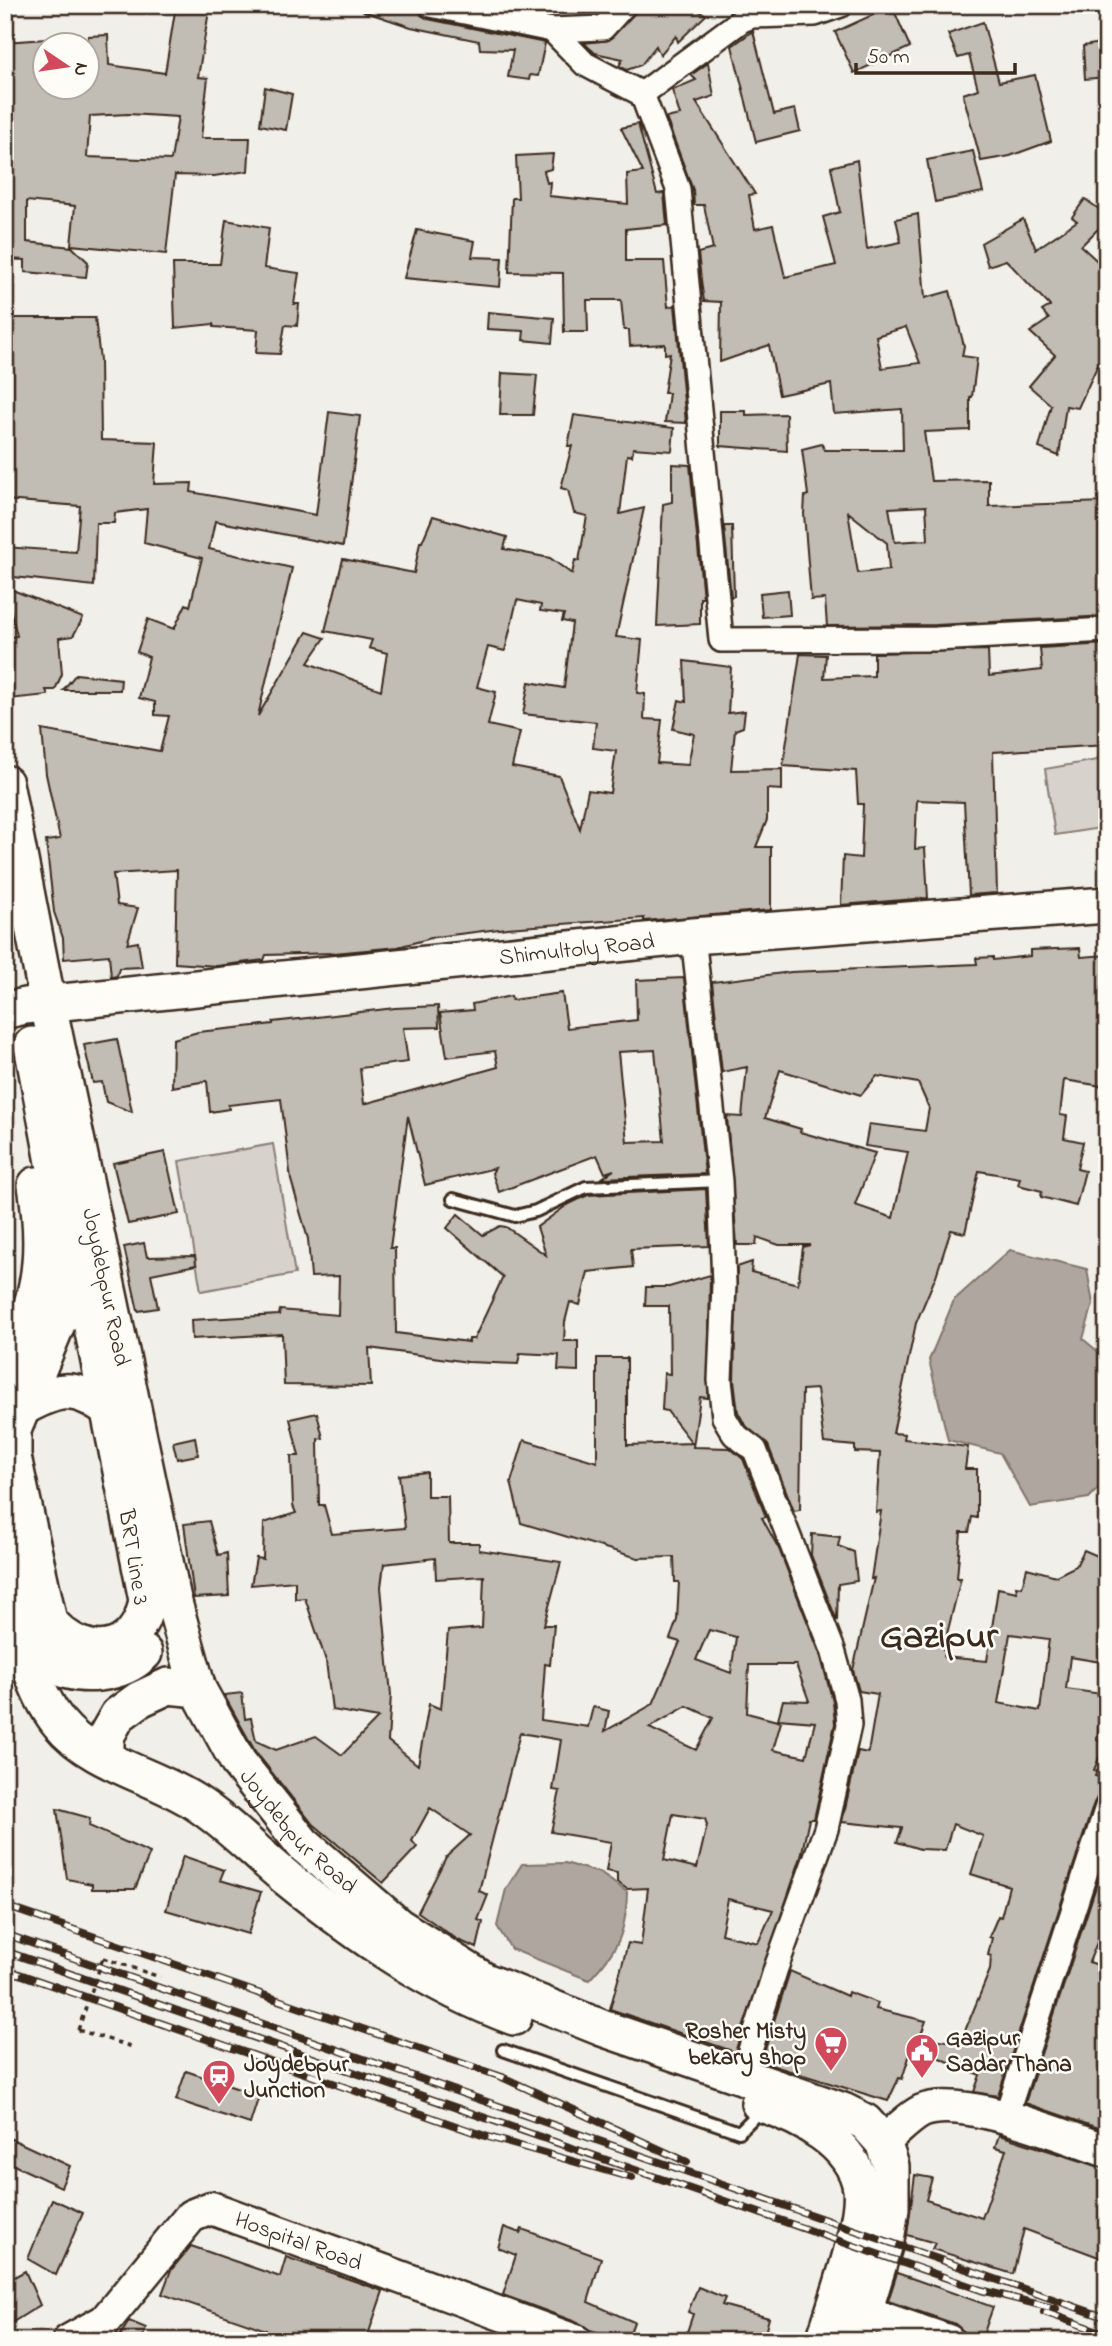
<svg xmlns="http://www.w3.org/2000/svg" width="1112" height="2346" viewBox="0 0 1112 2346" font-family="'Indie Flower',sans-serif">
	<style>
		.green { fill: #d7d2cc; stroke: #897e75; stroke-width: 2 }
		.water { fill: #aea69f; stroke: #80746b; stroke-width: 2 }
		.building { fill: #c1bcb4; stroke: #3b2a1e; stroke-width: 2; fill-rule: evenodd }
		.lines { fill: none; stroke-linecap: round; stroke-linejoin: round }
		.lane-casing { stroke: #3b2a1e; stroke-width: 16 }
		.street-casing { stroke: #3b2a1e; stroke-width: 28 }
		.secondary-casing { stroke: #3b2a1e; stroke-width: 37 }
		.primary-casing { stroke: #3b2a1e; stroke-width: 40 }
		.path { stroke: #3b2a1e; stroke-width: 3.5; stroke-dasharray: 5 5; stroke-linecap: butt }
		.lane { stroke: #fdfcf7; stroke-width: 10 }
		.street { stroke: #fdfcf7; stroke-width: 23 }
		.secondary { stroke: #fdfcf7; stroke-width: 32 }
		.primary { stroke: #fdfcf7; stroke-width: 35 }
		.rail-casing { stroke: #3b2a1e; stroke-width: 8 }
		.rail { stroke: #fdfcf7; stroke-width: 5; stroke-dasharray: 16; stroke-linecap: butt }
		.path-bridge { stroke: #3b2a1e; stroke-width: 3.5; stroke-dasharray: 5 5; stroke-linecap: butt }
		.labels { text-anchor: middle; stroke-width: 5; stroke-linejoin: round; paint-order: stroke }
		.street-label { font-size: 23px; fill: #3b2a1e; stroke: #fdfcf7 }
		.poi-label { font-size: 23px; font-weight: bold; fill: #3b2a1e; stroke: #fdfcf7; text-anchor: start }
		.town-label { font-size: 37px; font-weight: bold; fill: #3b2a1e; stroke: #fdfcf7 }
	</style>
	<rect width="100%" height="100%" fill="#f1efea"/>
	<filter id="ink" filterUnits="userSpaceOnUse"><feTurbulence type="fractalNoise" baseFrequency=".0143" numOctaves="2"/><feDisplacementMap in="SourceGraphic" scale="14" xChannelSelector="R" yChannelSelector="G"/><feConvolveMatrix kernelMatrix="1 2 1 2 8 2 1 2 1" color-interpolation-filters="sRGB"/></filter>
	<g filter="url(#ink)">
		<g class="green">
			<path d="M1107,740V827L1055,835L1045,769L1097,760Z"/>
			<path d="M273,1144L295,1274L201,1291L179,1161Z"/>
		</g>
		<g class="water">
			<path d="M1010,1250L1087,1269L1093,1304L1083,1339L1107,1359V1479L1089,1498L1030,1507L1000,1453L948,1440L929,1360L954,1300Z"/>
			<path d="M565,1863L600,1873L627,1892C626,1935 618,1949 589,1980L511,1949L497,1926L506,1889L522,1864Z"/>
		</g>
		<g class="building">
			<path d="M176,5H210L198,77L208,78L201,138H250L248,171L214,176L175,175L166,254L71,245L75,206L27,201V242L72,247L88,262L86,277L25,272V260L5,259V42L46,39V88H88V36L108,35L109,65L165,73ZM128,114L178,117L171,160L87,157L90,116Z"/>
			<path d="M365,5H394L414,10L417,5L421,15L428,19L545,43L538,76L530,75L529,80L508,77L513,50L480,49L479,41L411,27L363,11Z"/>
			<path d="M501,5H552L550,15Z"/>
			<path d="M638,5H690L706,15L678,42L676,36L660,55L656,46L641,65L627,70L619,66L623,59L595,53L584,43L609,40L634,14Z"/>
			<path d="M892,6L910,47L854,73L835,32Z"/>
			<path d="M983,22L999,82L1035,75L1051,141L1010,156L981,161L963,94L978,89L969,55L958,58L948,34Z"/>
			<path d="M753,31L774,114L795,109L800,131L756,142L732,46Z"/>
			<path d="M1107,42V77L1085,79L1083,46Z"/>
			<path d="M708,63L714,96L696,102L755,194L749,195L755,229L773,225L785,277L836,265L823,217L840,212L831,167L857,160L867,249L901,242L896,219L918,214L925,298L950,291L964,346L962,356L977,358L972,397H970V430L924,432L931,481L989,480V506L1107,502V616L936,625L827,626L825,599L811,600L804,514L805,496L808,495L802,449L822,444L824,450H903L902,409L834,414L831,384L779,395L769,345L720,362L721,302L704,301L702,288L698,253L713,249L704,205H694L693,190L666,118L680,115L672,90L696,80L691,75ZM906,327L920,363L882,368L876,336ZM926,506L928,540L895,542L889,508ZM848,512L887,543L889,570L858,573Z"/>
			<path d="M265,87L292,94L286,130L260,125Z"/>
			<path d="M638,124L657,194L664,193L667,225L626,229V261H664L668,307L675,305L686,423L665,422L669,393H664L670,353L665,354V344L630,346L629,330H624L621,300H587L588,332H564L563,273L509,272L512,198H518L516,156L553,154L551,169L544,171L547,183L550,182L549,196L628,204L627,174L643,172L621,128Z"/>
			<path d="M973,151L983,192L935,202L927,160Z"/>
			<path d="M1085,199L1107,215V220L1081,246L1107,270V366L1100,360L1078,408L1066,406L1059,456L1039,448L1051,405L1029,386L1055,355L1030,332L1049,319L1042,311L1050,306L1006,260L988,266L981,243L1023,219L1036,249L1077,221L1072,217Z"/>
			<path d="M226,220L269,228L264,268L299,273L294,304H299L297,326L285,325L280,354L256,353L258,330L214,327L213,324L175,328L173,264H220Z"/>
			<path d="M417,230L475,241L472,257L502,258L500,287L404,278Z"/>
			<path d="M488,312L554,318L552,343L523,340L524,331L487,329Z"/>
			<path d="M5,318H95L100,360L101,440L157,442L154,484L192,483L191,492L316,515L329,412L360,416L343,546L215,521L209,549L292,568L258,716L307,632L325,638L308,663L381,690L387,653L369,648L372,640L325,631L343,559L414,573L420,542H422L433,516L507,537L504,549L550,558L572,574L575,560L579,561L587,516L574,513L568,490L561,488L572,446H568L574,415L674,428L672,451L633,448L632,456L627,455L620,514L644,508L616,637L642,640L637,693L645,694L644,719L662,720L657,763L688,765L694,734L673,729L679,700L686,702L684,661L731,667L728,713L745,711L743,727L735,730L731,770L782,769V790L767,789V820L756,847H771V910L644,921V918L507,928L435,937L398,947L334,953L266,955L264,960L217,966L175,963L177,870L113,874L117,905L138,908L127,944L138,942L142,967L119,968L117,976L111,977L109,955L64,959L63,938L54,912L46,841L60,839L46,774L42,730L160,751L169,716L155,715V702L139,698L149,657L137,652L148,619L174,629L186,604L190,606L202,558L144,543L147,509L115,513L114,523H96L94,586L5,576V547L76,552L80,506L5,500ZM517,600L541,605L540,611L564,614L562,621L572,623L564,688L529,682L523,714L596,722L593,748L616,751L610,793L588,790L580,829L559,776L512,767L520,732L488,725L496,692L477,687L488,647L505,651Z"/>
			<path d="M502,373L537,375L533,415H500Z"/>
			<path d="M720,411H746V415L786,414L787,451L720,446Z"/>
			<path d="M672,464L690,465L703,598H700V624L657,626L663,504L672,502Z"/>
			<path d="M724,526H732L734,596L731,597Z"/>
			<path d="M5,587L83,618L73,636L59,638L62,674L55,690H46L48,695L9,699L5,693V638L17,636Z"/>
			<path d="M788,590L790,615L762,617L760,593Z"/>
			<path d="M1107,644V745L993,752L997,893L969,895L964,802L917,800L915,849L925,848L928,898L841,905L843,856L861,858L863,804H858L856,771L783,766L800,654L826,655L824,678L874,676V653L988,650L989,676L1042,670L1040,648Z"/>
			<path d="M76,674L121,679L120,690H63Z"/>
			<path d="M1080,948L1081,957L1107,955V1050L1102,1086L1064,1080L1060,1115L1067,1116L1064,1138L1083,1142L1077,1169L1085,1171L1076,1206L1041,1197L1042,1191L1018,1185L1020,1178L979,1171L965,1233L951,1230L936,1276L916,1323L893,1433L905,1434L904,1439L968,1447L965,1469H977V1518L972,1517L969,1532H961L957,1578H961L943,1650H946L944,1657L987,1661L998,1588L1017,1592L1016,1586L1022,1587L1027,1568L1056,1576L1076,1566L1084,1550L1107,1560V1663L1070,1657L1066,1689L1102,1694L1097,1740L1105,1744L1094,1770L1097,1771L1095,1776L1107,1778V1793L1098,1796L1094,1803L998,2096L974,2092L980,2075L916,2048L915,2052L911,2051L902,2079L899,2078L888,2101L761,2062L790,1971L847,1996L848,1992L878,2003L876,2009L926,2021L920,2037L960,2043L990,1970L991,1956L988,1955L992,1938L989,1937L998,1916L1001,1917L1009,1886L971,1874L983,1836L953,1824L945,1850L920,1849L897,1842L902,1828L842,1822L858,1751L868,1753L878,1694L859,1691L853,1670L874,1578L871,1579L881,1511L876,1512L880,1453L855,1452V1446L824,1443L817,1389L802,1390L800,1510L794,1511L768,1445L745,1425L738,1412L734,1380L737,1267L752,1262L751,1272L798,1284L803,1247L810,1245H779L757,1237L756,1245H737L727,1116L742,1117L747,1067L722,1072L712,982L791,972L977,964L976,958L993,957V960L1030,956V950ZM780,1070L861,1095L877,1076L918,1083L929,1108L925,1131L869,1124L865,1146L908,1152L893,1218L855,1205L875,1153L800,1132L801,1129L765,1118ZM1010,1634L1049,1639L1040,1711L998,1703Z"/>
			<path d="M684,978L705,1174L602,1178L614,1170L605,1173L597,1155L499,1192L492,1173L495,1168L425,1185L408,1116L390,1248H395L396,1333L469,1342V1339H474L503,1277L447,1228L458,1214L483,1235L500,1226L506,1227L546,1255L537,1227L567,1205L588,1195L706,1189L709,1246L631,1249L633,1267L588,1272L580,1305L570,1302L565,1322L564,1341H578V1371L558,1370L559,1355L520,1353L518,1364L468,1362L369,1348L371,1386L284,1385L282,1334L192,1339L191,1320L279,1315L280,1310L338,1315L339,1276L311,1277L308,1239L291,1180L281,1099L228,1105L229,1109L210,1112L207,1081L172,1087L173,1039L198,1032L273,1024V1022L395,1008L438,1006L439,1027L403,1028L408,1062L360,1068L364,1104L498,1067L495,1051L447,1057L440,1013L473,1010L472,1004L511,996L512,1000L562,993L567,1028L637,1020L636,980ZM655,1050L664,1141L627,1142L618,1052Z"/>
			<path d="M117,1039L127,1087L132,1112L106,1102L102,1082L93,1083L84,1045Z"/>
			<path d="M165,1152L179,1214L128,1224L113,1163Z"/>
			<path d="M144,1243L147,1257L195,1256L196,1265L151,1274L158,1308L138,1311L124,1247Z"/>
			<path d="M710,1275L708,1398L700,1397L693,1447L730,1448L743,1459L766,1517L762,1518L779,1549L820,1654L833,1702L835,1724L814,1819H809L801,1857L735,2052L610,2009L628,1943L641,1945L648,1888L627,1889L617,1882V1873L606,1871L611,1842L551,1832L560,1791L553,1790L561,1740L520,1733L479,1891L488,1895L478,1920L483,1922L477,1948L458,1940L418,1912L446,1857L470,1835L430,1808L412,1841L417,1847L383,1883L311,1822L255,1751L224,1695L242,1693L245,1719L251,1718L256,1741L276,1750L316,1736L342,1755L378,1718L332,1710L326,1661L305,1598L295,1599V1581L251,1585L256,1558L263,1559L264,1523L296,1513L293,1506L291,1456H299L290,1419L317,1413L323,1438L318,1439L319,1505H324L332,1534L405,1528L399,1475L427,1472V1496H448L449,1543H479V1550L561,1562L544,1625H554L550,1665L545,1664L541,1720L588,1727L593,1707L609,1711L605,1731L653,1704L680,1642L670,1639L677,1620L679,1582H675L674,1557L638,1558L521,1523L511,1482L524,1440L597,1462V1358H627V1445L692,1443L667,1411L662,1410L664,1373L670,1374L669,1306H645L646,1287H669ZM435,1558L436,1579L484,1576L482,1628L448,1631L441,1709L429,1704L418,1765L388,1741L391,1695L381,1587L384,1564ZM709,1630L736,1637L731,1673L696,1660ZM749,1665H796L809,1701L783,1700L778,1719L815,1722L806,1757L773,1750L781,1722L747,1713ZM687,1706L713,1718L696,1750L649,1728ZM673,1814L705,1819L707,1825L697,1868L664,1860ZM728,1899L773,1910L758,1943L721,1934Z"/>
			<path d="M195,1437L198,1455L177,1459L173,1442Z"/>
			<path d="M209,1521L218,1555L227,1553L229,1596L194,1598L184,1524Z"/>
			<path d="M812,1534L840,1537L838,1546L854,1552L857,1581L838,1584L837,1621L811,1555Z"/>
			<path d="M57,1809L90,1818L89,1826L150,1853L135,1889H92V1884L67,1879Z"/>
			<path d="M1107,1853V1918L1089,1962L1102,1966L1098,1973L1107,1975V2131L1025,2103Z"/>
			<path d="M183,1856L224,1870L220,1880L261,1892L248,1934L166,1910Z"/>
			<path d="M186,2071L259,2096L250,2124L176,2100Z"/>
			<path d="M999,2135L1107,2169L1104,2259L1024,2229L1013,2274L932,2249L935,2243L907,2235L915,2175L932,2178L926,2200L982,2218L1006,2150L995,2147Z"/>
			<path d="M5,2136L70,2166L61,2187L5,2161Z"/>
			<path d="M52,2199L83,2213L56,2275L28,2259Z"/>
			<path d="M504,2227L520,2233L522,2229L601,2258L588,2302L634,2322L627,2341L590,2330L581,2324L503,2295L516,2255L498,2248Z"/>
			<path d="M191,2246L280,2277L286,2257L383,2291L366,2341H262L266,2330L162,2294L171,2270Z"/>
			<path d="M25,2271L40,2305L5,2327V2282Z"/>
			<path d="M897,2273L993,2307L981,2341H966L962,2330L955,2324L888,2301Z"/>
			<path d="M698,2287L725,2298L722,2305L769,2318L763,2341H684L693,2314L688,2312Z"/>
			<path d="M129,2321L146,2328L141,2341H117Z"/>
		</g>
		<g class="lines">
			<defs>
				<g id="lane">
					<path d="M453,1199L515,1216L536,1211L586,1187L720,1181"/>
					<path d="M503,2050L739,2132L762,2109"/>
				</g>
				<g id="street">
					<path d="M431,5L552,30L585,64L642,94L678,189L721,640L936,639L1107,630"/>
					<path d="M552,30L603,28L624,5"/>
					<path d="M642,94L742,20L752,16L815,14L841,5"/>
					<path d="M693,936L720,1181L724,1284L720,1380L724,1417L734,1434L755,1450L833,1650L847,1700L849,1725L826,1829L776,1968L742,2076"/>
					<path d="M1006,2116L1107,1807"/>
				</g>
				<g id="secondary">
					<path d="M883,2142C895,2133 909,2117 922,2111C963,2094 1065,2137 1107,2151"/>
					<path d="M864,2312L948,2341"/>
					<path id="s1" d="M69,2341L105,2321L191,2216L211,2208L575,2341"/>
				</g>
				<g id="primary">
					<path id="s2" d="M5,783L48,1004L173,1599L198,1689L238,1762L303,1844L398,1926L485,1981L602,2028L843,2111L865,2122L883,2142L891,2166V2209L886,2240L855,2341"/>
					<path id="s3" d="M8,1010L25,1006L693,936L1107,905"/>
					<path d="M32,1045L72,1258L87,1302L147,1600C138,1658 83,1663 49,1621L13,1457V1430L64,1307L72,1258"/>
					<path d="M5,1370C39,1301 48,1262 36,1185"/>
					<path d="M22,1408C57,1389 73,1384 107,1408"/>
					<path d="M5,1548C20,1607 20,1674 59,1723C92,1764 152,1774 195,1802C229,1824 258,1855 289,1880C358,1936 430,1986 514,2017"/>
					<path d="M24,1642C33,1649 41,1657 50,1663C77,1680 121,1676 144,1653"/>
					<path d="M106,1757V1736L118,1715L140,1699L168,1686L198,1689"/>
					<path d="M759,2103C799,2116 854,2142 861,2189C865,2222 835,2305 824,2341"/>
				</g>
			</defs>
			<use href="#lane" class="lane-casing"/>
			<use href="#street" class="street-casing"/>
			<use href="#secondary" class="secondary-casing"/>
			<use href="#primary" class="primary-casing"/>
			<g class="path">
				<path d="M103,1958L160,1977"/>
				<path d="M78,2030L133,2047"/>
			</g>
			<use href="#lane" class="lane"/>
			<use href="#street" class="street"/>
			<use href="#secondary" class="secondary"/>
			<use href="#primary" class="primary"/>
			<defs>
				<g id="rail">
					<path d="M5,1906L502,2077L687,2162"/>
					<path d="M5,1934L1107,2318"/>
					<path d="M5,1951L981,2290L1056,2309"/>
					<path d="M5,1969L485,2136L632,2178"/>
					<path d="M1044,2312L1107,2334"/>
				</g>
			</defs>
			<use href="#rail" class="rail-casing"/>
			<use href="#rail" class="rail"/>
			<path class="path-bridge" d="M78,2030L103,1958"/>
		</g>
	</g>
	<defs>
		<symbol id="supermarket-pin" viewBox="-11 -11 22 30"><path d="M0 17L-7.5 6A9.5 9.5 0 1 1 7.5 6Z" fill="#d1495b" stroke="#fdfcf7"/><path d="M-6-5.5h2.5l.6 2H6L4.5 2H-2.5L-4.4-4H-6ZM-1.5 3.2a1.3 1.3 0 1 0 .1 0ZM3 3.2a1.3 1.3 0 1 0 .1 0Z" fill="#fff"/></symbol>
		<symbol id="civic-pin" viewBox="-11 -11 22 30"><path d="M0 17L-7.5 6A9.5 9.5 0 1 1 7.5 6Z" fill="#d1495b" stroke="#fdfcf7"/><path d="M-.6-6.5H3V-4.5H.6V-3L4-1V1h2V6H-6V1h2V-1L-.6-3ZM-1.2 2.5V6h2.4V2.5Z" fill="#fff"/></symbol>
		<symbol id="station-pin" viewBox="-11 -11 22 30"><path d="M0 17L-7.5 6A9.5 9.5 0 1 1 7.5 6Z" fill="#d1495b" stroke="#fdfcf7"/><path d="M-3-6H3Q5-6 5-4V2Q5 4 3 4L4.5 6H3L1.5 4h-3L-3 6H-4.5L-3 4Q-5 4-5 2V-4Q-5-6-3-6ZM-3.5-4v3h7v-3ZM-3.5 1v1.5H-2V1ZM2 1v1.5H3.5V1Z" fill="#fff"/></symbol>
	</defs>
	<g fill-rule="evenodd">
		<use href="#supermarket-pin" x="812" y="2024" width="38" height="52"/>
		<use href="#civic-pin" x="903" y="2031" width="38" height="52"/>
		<use href="#station-pin" x="200" y="2057" width="38" height="52"/>
	</g>
	<g class="labels">
		<g class="street-label">
			<text dy="8" stroke="none"><textPath href="#s3" startOffset="572">Shimultoly Road</textPath></text>
			<text dy="8" stroke="none"><textPath href="#s2" startOffset="514">Joydebpur Road</textPath></text>
			<text transform="translate(135 1557) rotate(81)" y="8">BRT Line 3</text>
			<text dy="8" stroke="none"><textPath href="#s2" startOffset="1102">Joydebpur Road</textPath></text>
			<text dy="8" stroke="none"><textPath href="#s1" startOffset="292">Hospital Road</textPath></text>
		</g>
		<g class="poi-label">
			<text x="806" y="2038" text-anchor="end">Rosher Misty<tspan x="806" dy="26">bekary shop</tspan></text>
			<text x="946" y="2045">Gazipur<tspan x="946" dy="26">Sadar Thana</tspan></text>
			<text x="244" y="2071">Joydebpur<tspan x="244" dy="26">Junction</tspan></text>
		</g>
		<g class="town-label">
			<text x="939" y="1647">Gazipur</text>
		</g>
	</g>
	<rect width="1112" height="2346" fill="none" stroke="#fdfcf7" stroke-width="28"/>
	<rect x="14" y="14" width="1084" height="2318" fill="none" stroke="#3b2a1e" stroke-width="2.5" filter="url(#ink)"/>
	<g transform="translate(66 66) rotate(103)"><circle r="33" fill="#fdfcf7" stroke="#afa8a0" stroke-width="2"/>
	<path d="M0-5L12 26L0 18L-12 26Z" fill="#d1495b"/>
	<text y="-10" font-size="19" font-weight="bold" text-anchor="middle" fill="#3b2a1e">N</text>
	</g>
	<path d="M856 63v10h159v-10" fill="none" stroke="#3b2a1e" stroke-width="3.5"/>
	<text x="867" y="63" font-size="21" fill="#3b2a1e" stroke="#fdfcf7" stroke-width="5" paint-order="stroke">50 m</text>
</svg>
